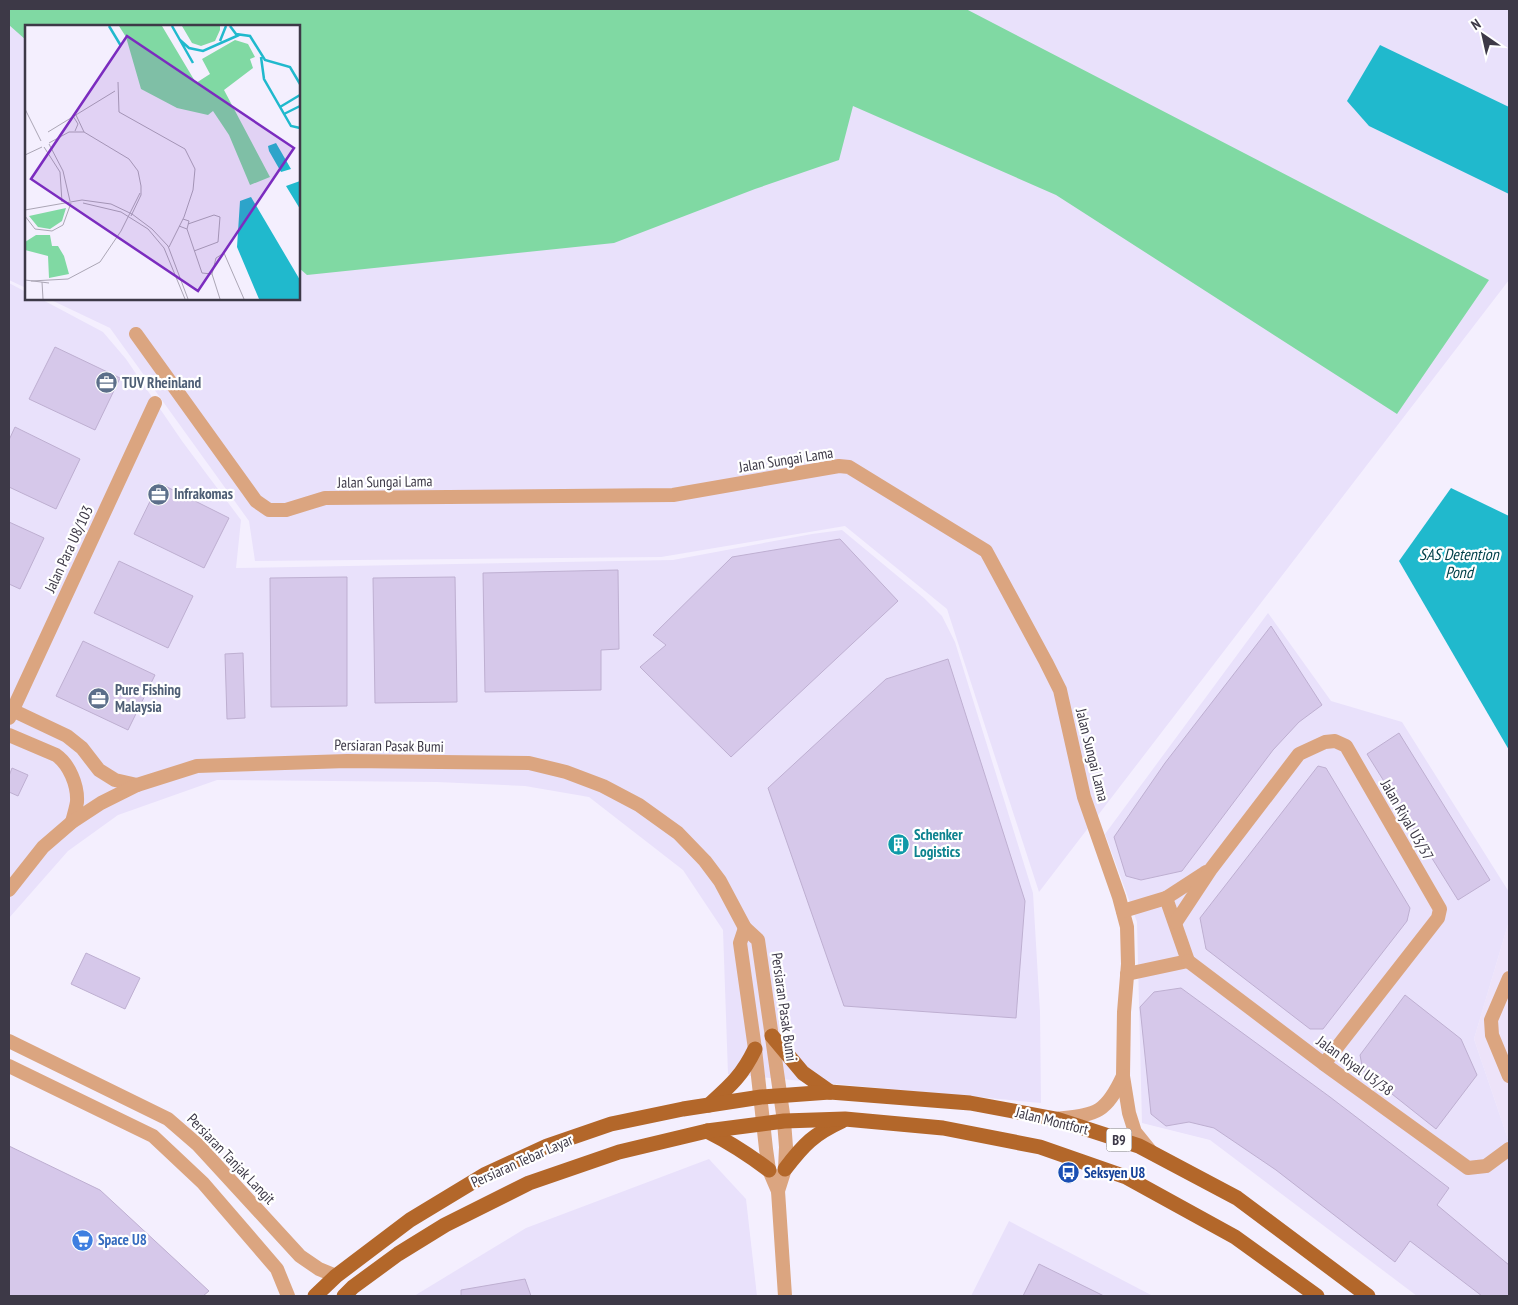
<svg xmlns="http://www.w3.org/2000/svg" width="1518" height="1305" viewBox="0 0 1518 1305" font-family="'PT Sans Narrow',sans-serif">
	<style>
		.commercial { fill: #ede3f9 }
		.built { fill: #e9e1fb }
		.green { fill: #80d9a3 }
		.water { fill: #20b9cd }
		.building { fill: #d6c8ea; stroke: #beafd1 }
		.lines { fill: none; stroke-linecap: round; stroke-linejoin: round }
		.street { stroke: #dba580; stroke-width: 14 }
		.primary { stroke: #b3672a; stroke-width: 15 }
		.labels { text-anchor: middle; stroke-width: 4.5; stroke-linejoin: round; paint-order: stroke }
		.shield { fill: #fff; stroke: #77747e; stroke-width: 1 }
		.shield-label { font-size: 14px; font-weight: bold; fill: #3d3947 }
		.service-label { font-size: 15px; font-weight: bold; fill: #4e5e75; stroke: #fff; text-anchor: start }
		.street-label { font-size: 15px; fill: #3d3947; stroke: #fff }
		.culture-label { font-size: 15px; font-weight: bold; fill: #0d838f; stroke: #fff; text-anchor: start }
		.transit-label { font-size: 15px; font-weight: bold; fill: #164399; stroke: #fff; text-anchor: start }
		.shop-label { font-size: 15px; font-weight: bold; fill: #366cbe; stroke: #fff; text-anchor: start }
		.water-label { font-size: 16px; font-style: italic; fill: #004149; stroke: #fff }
		.inset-river { fill: none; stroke: #20b9cd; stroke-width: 2.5 }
		.inset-road { fill: none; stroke: #aba6b5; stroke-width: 1 }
		.view { fill: #7b2cbf; fill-opacity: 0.15; stroke: #7b2cbf; stroke-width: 2.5 }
		.inset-edge { fill: none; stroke: #3d3947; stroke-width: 2.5 }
	</style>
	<rect width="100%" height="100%" fill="#f4effe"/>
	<path class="commercial" d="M1509,921V1142L1474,1039Z"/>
	<g class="built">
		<path d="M9,9H1509V280L1039,892L947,609L845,526L661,557L255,561L249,521L110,328L49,299H299V26H26V288L9,280Z"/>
		<path d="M9,283L26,292V299H41L103,332L126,359L182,441L241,520L236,568L673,560L812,534L842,530L924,598L942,616L955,642L1033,893L1040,1012L1041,1103L728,1074L723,930L683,870L589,797L525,786L437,782L217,780L118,815L68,851L9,918Z"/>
		<path d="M1268,613L1331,701L1402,722L1509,892V921L1474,1039L1509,1142V1296H1417L1210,1140L1142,1123L1137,922L1105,834Z"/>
		<path d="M709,1159L746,1199L757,1296H414L526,1228Z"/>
		<path d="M1009,1221L1153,1296H971Z"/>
	</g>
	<path class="green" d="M9,9H966L1489,280L1397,414L1056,195L853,106L839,160L755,189L614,243L307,275L299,268V26H26V40L9,25Z"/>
	<g class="water">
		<path d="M1380,45L1509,107V194L1369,126L1347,101Z"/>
		<path d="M1451,488L1509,516V750L1399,561Z"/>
	</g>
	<g class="building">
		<path d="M55,347L120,378L95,430L29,399Z"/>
		<path d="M15,427L80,459L56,509L9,487V440Z"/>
		<path d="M159,483L229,518L204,568L134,534Z"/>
		<path d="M9,522L44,538L20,589L9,584Z"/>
		<path d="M840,539L898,601L731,757L640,667L666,645L653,635L732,557Z"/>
		<path d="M119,561L193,596L168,648L94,613Z"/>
		<path d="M618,570L619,649L601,650V690L485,692L483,573Z"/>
		<path d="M347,577V706L271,707L270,578Z"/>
		<path d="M455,577L457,702L375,703L373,578Z"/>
		<path d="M1271,626L1322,705L1299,722L1273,750L1182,871L1141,880L1126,876L1114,837L1165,763Z"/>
		<path d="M83,641L155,675L128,730L56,696Z"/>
		<path d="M243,653L245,718L227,719L225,654Z"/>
		<path d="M948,659L1025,901L1016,1018L844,1006L768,788L886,679Z"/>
		<path d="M1399,733L1490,880L1458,900L1367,754Z"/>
		<path d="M1318,766L1326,768L1410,908L1407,921L1323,1029H1310L1206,949L1200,918Z"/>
		<path d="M12,768L28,775L18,796L9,792V776Z"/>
		<path d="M86,953L140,978L125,1009L71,984Z"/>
		<path d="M1181,988L1330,1097L1449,1188L1437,1205L1509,1265V1296H1482L1410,1241L1395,1262L1276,1170L1214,1128L1189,1122L1166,1126L1151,1114L1140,1007L1154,992Z"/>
		<path d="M1405,995L1461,1039L1477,1075L1436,1129L1363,1071L1360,1055Z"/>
		<path d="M9,1146L100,1190L209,1291L203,1296H9Z"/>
		<path d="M1039,1264L1104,1296H1023Z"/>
		<path d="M525,1279L531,1296H461V1290Z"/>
	</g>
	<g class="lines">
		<g class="street">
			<path d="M136,334L256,501L269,510H286L325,498L673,495L839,466L849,467L986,551L1046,662L1060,690L1084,797L1119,897L1127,927L1128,964L1124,1012L1123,1076L1129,1113L1135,1132L1152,1153"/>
			<path d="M12,710L67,736L82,748L99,770L115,780L137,785"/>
			<path d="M9,718L155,403"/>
			<path d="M9,735L56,755C69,764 78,785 77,802C76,808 74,815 72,822"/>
			<path d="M9,890L43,847L72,822L101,803L137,785L197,766L347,761L529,763L566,772L603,786L639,805L678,833L705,861L720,881L745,928L758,940L784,1121L786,1147L785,1169L778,1191"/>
			<path d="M1166,898L1206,872"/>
			<path d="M1123,911L1166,898L1188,961L1127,974"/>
			<path d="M1176,922L1211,869L1299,754L1325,742L1335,741L1346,746L1440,909L1438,918L1324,1064"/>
			<path d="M745,928L740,943L755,1049L766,1149L769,1170L778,1191L785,1296"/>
			<path d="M1188,961L1324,1064L1468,1168L1486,1166L1509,1149"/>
			<path d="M1509,978L1491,1020L1492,1035L1509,1076"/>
			<path d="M9,1041L168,1119L198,1145L300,1256L319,1269L336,1276"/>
			<path d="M9,1066L153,1136L203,1183L277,1269L288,1296"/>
			<path d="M1056,1119C1096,1114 1105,1115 1123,1076"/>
		</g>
		<g class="primary">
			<path d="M772,1036L803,1073L830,1092"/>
			<path d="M709,1105C730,1086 742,1076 755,1049"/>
			<path d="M707,1131C729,1142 749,1155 769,1170"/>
			<path d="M785,1169C804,1144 814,1134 842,1121"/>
			<path d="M315,1296L336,1276L410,1220L486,1174L547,1146L611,1124L683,1109L761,1097L830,1092L970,1103L1056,1119L1139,1146L1237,1198L1368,1296"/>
			<path d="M344,1296L353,1287L398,1254L445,1225L529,1183L619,1152L707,1131L784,1121L845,1119L943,1128L1040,1147L1126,1177L1235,1237L1317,1296"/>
		</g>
	</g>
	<defs>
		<symbol id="office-disc" viewBox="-11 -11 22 22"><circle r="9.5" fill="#5c6f8a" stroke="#fff"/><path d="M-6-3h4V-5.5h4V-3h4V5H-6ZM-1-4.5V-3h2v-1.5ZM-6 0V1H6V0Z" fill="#fff"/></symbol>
		<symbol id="building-disc" viewBox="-11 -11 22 22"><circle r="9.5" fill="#0f9aa8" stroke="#fff"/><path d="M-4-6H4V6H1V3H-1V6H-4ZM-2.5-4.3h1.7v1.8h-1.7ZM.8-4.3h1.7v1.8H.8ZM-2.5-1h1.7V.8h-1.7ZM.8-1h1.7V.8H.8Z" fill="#fff"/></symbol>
		<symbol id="bus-disc" viewBox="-11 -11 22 22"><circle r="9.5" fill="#1a4fb4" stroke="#fff"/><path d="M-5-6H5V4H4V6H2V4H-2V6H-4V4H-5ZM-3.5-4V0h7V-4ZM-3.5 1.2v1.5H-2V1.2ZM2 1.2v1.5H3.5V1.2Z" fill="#fff"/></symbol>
		<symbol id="supermarket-disc" viewBox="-11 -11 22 22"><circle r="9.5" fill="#3f7fe0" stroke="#fff"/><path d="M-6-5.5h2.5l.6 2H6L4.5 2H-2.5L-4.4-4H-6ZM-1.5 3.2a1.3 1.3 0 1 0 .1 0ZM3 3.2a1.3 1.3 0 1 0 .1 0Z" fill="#fff"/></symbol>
	</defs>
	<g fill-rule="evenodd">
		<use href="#office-disc" x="94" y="370" width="25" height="25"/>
		<use href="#office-disc" x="146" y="482" width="25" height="25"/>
		<use href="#office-disc" x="86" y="686" width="25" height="25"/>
		<use href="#building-disc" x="886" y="832" width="25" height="25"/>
		<use href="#bus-disc" x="1056" y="1160" width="25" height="25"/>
		<use href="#supermarket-disc" x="70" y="1228" width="25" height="25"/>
	</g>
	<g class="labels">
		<rect class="shield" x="1106.5" y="1128.5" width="25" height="23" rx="4"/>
		<g class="shield-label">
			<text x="1119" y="1145">B9</text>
		</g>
		<g class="service-label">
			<text x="122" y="388">TUV Rheinland</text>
			<text x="174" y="499">Infrakomas</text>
			<text x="115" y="695">Pure Fishing<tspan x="115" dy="17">Malaysia</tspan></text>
		</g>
		<g class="street-label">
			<text transform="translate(786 460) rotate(-9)" y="5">Jalan Sungai Lama</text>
			<text transform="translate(385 482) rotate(-1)" y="5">Jalan Sungai Lama</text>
			<text transform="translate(69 549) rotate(-65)" y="5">Jalan Para U8/103</text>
			<text transform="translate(389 746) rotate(1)" y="5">Persiaran Pasak Bumi</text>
			<text transform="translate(1092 755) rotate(76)" y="5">Jalan Sungai Lama</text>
			<text transform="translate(1407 820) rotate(60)" y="5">Jalan Riyal U3/37</text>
			<text transform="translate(784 1007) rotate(82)" y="5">Persiaran Pasak Bumi</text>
			<text transform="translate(1355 1066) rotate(36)" y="5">Jalan Riyal U3/38</text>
			<text transform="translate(1052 1121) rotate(14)" y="5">Jalan Montfort</text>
			<text transform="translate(231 1159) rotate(46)" y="5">Persiaran Tanjak Langit</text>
			<text transform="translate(522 1161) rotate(-24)" y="5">Persiaran Tebar Layar</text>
		</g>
		<g class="culture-label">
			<text x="914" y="840">Schenker<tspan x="914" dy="17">Logistics</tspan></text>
		</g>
		<g class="transit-label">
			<text x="1084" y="1178">Seksyen U8</text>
		</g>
		<g class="shop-label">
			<text x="98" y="1245">Space U8</text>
		</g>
		<g class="water-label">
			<text x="1459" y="560">SAS Detention<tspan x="1459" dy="18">Pond</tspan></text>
		</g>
	</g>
	<g transform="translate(25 25)">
		<rect width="275" height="275" fill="#f4effe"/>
		<path d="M94,1H137L171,58L185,49L177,34L210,15L223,19L230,32L225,34L228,43L199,65L245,152L225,160L204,110L188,86L183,90L152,83L116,64L101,12ZM157,1H195V5L190,16L176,21L167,18ZM41,183L37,196L25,204L13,202L4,191ZM11,210H25L27,221H33L39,231L44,249L24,253L23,231L0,225V217Z" fill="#80d9a3"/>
		<path d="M251,118L266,144L256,147L244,126L243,121ZM275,156V184L261,161ZM226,172L275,255V274H234L212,222L215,176Z" fill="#20b9cd"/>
		<path class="inset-river" d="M84,1L96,21M147,1L168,38M205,1L211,9L225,11L240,35L265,42L275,59M155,15L164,23L178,26L214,10M195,16L201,1M236,32L239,54L266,101L275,103M255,82L275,70M259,89L275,81"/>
		<path class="inset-road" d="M93,57L94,87L160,124L170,144L168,165L159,192L144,222M0,84L16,116M51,90L59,107M48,91L53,99L50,106M23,107L90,66M24,118L44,107H59L104,134L113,146L116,161V170L106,191M24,119L38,146L45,176M19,122L35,147L37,177M0,130L17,122M58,178L96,187L123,204L139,223L160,274M0,185L57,175L86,179L107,189L127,204L143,221L163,274M0,191L10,204L27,206L38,200L46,178M163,199L189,190L195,192L193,217L169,226M154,201L162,204L164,196L158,194M162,204L177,248L187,249M0,255L24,258M6,256L43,254L75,237L96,206L115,168M17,257L18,274M195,274L187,249L191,233L199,228L219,274"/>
		<path class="view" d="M102,11L269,123L173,266L6,154Z"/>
		<rect width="275" height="275" class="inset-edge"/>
	</g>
	<rect width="1518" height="1305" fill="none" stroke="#3d3947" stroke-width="20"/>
	<g transform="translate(1483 35) rotate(326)" stroke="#ffffff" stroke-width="4" paint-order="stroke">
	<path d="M0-4L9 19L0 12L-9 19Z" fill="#3d3947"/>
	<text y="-8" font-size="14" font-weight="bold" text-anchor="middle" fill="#3d3947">N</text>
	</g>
</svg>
